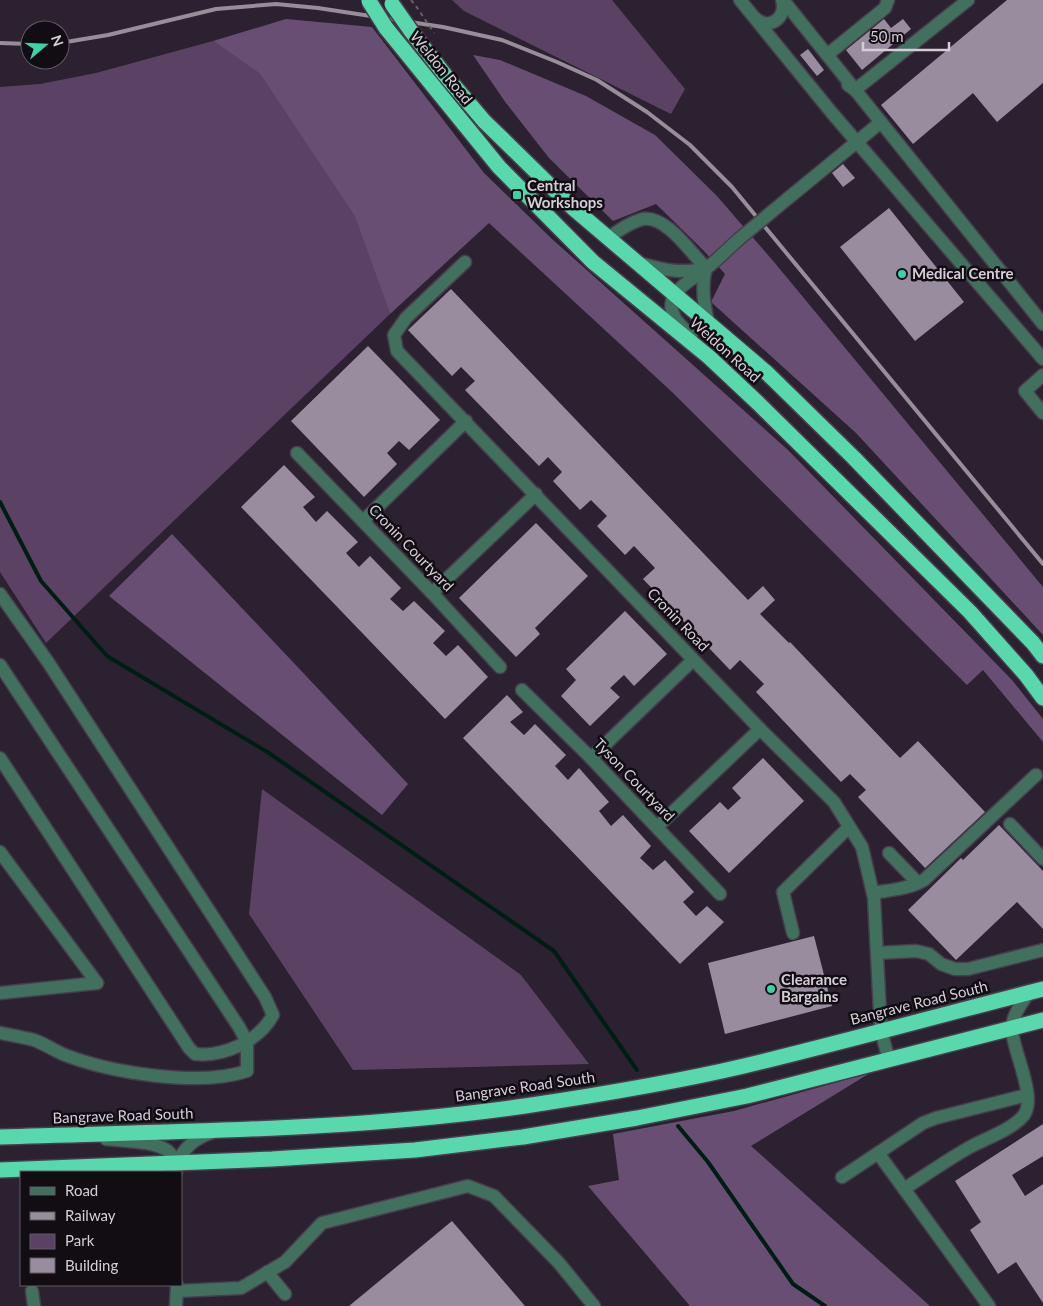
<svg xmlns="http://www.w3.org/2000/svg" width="1043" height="1306" viewBox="0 0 1043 1306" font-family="Lato,sans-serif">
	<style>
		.green { fill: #5b4265 }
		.forest { fill: #694e74 }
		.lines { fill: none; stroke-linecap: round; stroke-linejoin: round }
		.stream { stroke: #001d13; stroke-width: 4 }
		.building { fill: #9a8c9f }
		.minor-casing { stroke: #473d4b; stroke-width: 15 }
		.highway-casing { stroke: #473d4b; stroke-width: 18 }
		.path { stroke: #685e6b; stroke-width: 2; stroke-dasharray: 4 4; stroke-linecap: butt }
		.minor { stroke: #42705f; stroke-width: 12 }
		.highway { stroke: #5ad8ad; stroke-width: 15 }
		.rail { stroke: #978e9a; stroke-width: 4 }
		.minor-bridge-casing { stroke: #473d4b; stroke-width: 15; stroke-linecap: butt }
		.highway-bridge-casing { stroke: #473d4b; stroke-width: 18; stroke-linecap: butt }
		.path-bridge { stroke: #685e6b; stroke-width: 2; stroke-dasharray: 4 4; stroke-linecap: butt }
		.minor-bridge { stroke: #42705f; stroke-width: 12 }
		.highway-bridge { stroke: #5ad8ad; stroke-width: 15 }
		.poi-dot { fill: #39d4a5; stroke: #110d13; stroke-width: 2 }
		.labels { text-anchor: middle; stroke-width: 5; stroke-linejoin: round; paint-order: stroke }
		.street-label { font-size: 15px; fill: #d5ced8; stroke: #110d13 }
		.poi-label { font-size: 15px; font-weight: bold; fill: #d5ced8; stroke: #110d13; text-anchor: start }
	</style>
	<rect width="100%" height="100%" fill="#2c2130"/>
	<g class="green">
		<path d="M452,0H612L685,89L671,114L464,11Z"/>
		<path d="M213,41L260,74L356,216L390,314L46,643L0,572V87L40,84L96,73Z"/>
		<path d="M262,789L521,975L589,1064L353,1070L249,914Z"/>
	</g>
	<g class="forest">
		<path d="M286,19L372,27L484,173L552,239L788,450L1012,680L1043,719V742L983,670L967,685L672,392L489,223L390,314L355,216L260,74L213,41Z"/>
		<path d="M473,55L500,60L586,96L655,135L717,196L774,262L1043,587V635L856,433L711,302L725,274L703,250L656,204L613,221L549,158L506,103Z"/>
		<path d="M172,534L408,784L382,815L109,596Z"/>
		<path d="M870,1073L751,1146L930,1306H690L588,1186L619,1180L613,1134L734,1111Z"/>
	</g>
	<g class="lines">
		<g class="stream">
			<path d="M0,502L41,581L107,656L269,753L554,951L637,1070"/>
			<path d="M678,1126L708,1162L793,1284L825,1306"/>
		</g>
	</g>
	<g class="building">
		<path d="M1007,0H1043V83L997,122L973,93L913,144L881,105Z"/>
		<path d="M884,19L891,28L903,19L911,29L862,70L846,50Z"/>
		<path d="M808,49L824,70L817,76L800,55Z"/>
		<path d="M843,164L855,178L843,187L832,173Z"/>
		<path d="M889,208L964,302L915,341L840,247Z"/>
		<path d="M451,289L748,600L763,586L775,600L760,614L789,643L790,642L900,758L918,741L985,812L925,868L858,797L866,790L850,774L841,782L756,692L764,684L740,660L730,670L643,579L655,568L634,546L625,555L597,526L607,516L591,500L580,510L553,481L562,472L548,457L539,466L465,390L475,381L461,367L452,376L408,330Z"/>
		<path d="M368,346L440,420L409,450L399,441L387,453L397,464L364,497L291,421Z"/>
		<path d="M284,465L315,497L303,507L316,522L327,511L358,542L346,553L359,567L370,556L401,588L390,599L403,611L414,601L445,631L433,643L446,656L458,645L488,677L445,719L241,507Z"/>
		<path d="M536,523L588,576L535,628L540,634L516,657L459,598Z"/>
		<path d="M625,611L667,654L634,686L624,675L610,688L620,697L590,726L561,696L576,680L566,669Z"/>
		<path d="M507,695L523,712L510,722L524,735L535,724L566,755L555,766L568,780L579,768L609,802L599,811L611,826L623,815L651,846L640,858L653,870L665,860L694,892L683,902L696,916L707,906L724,922L680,964L463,738Z"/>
		<path d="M763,758L804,801L729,873L689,831L720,802L728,810L741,798L732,788Z"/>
		<path d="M999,825L1043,871V929L1017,902L956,960L908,910L961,858L963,860Z"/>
		<path d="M814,936L832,1006L725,1034L708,963Z"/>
		<path d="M1043,1124V1156L1012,1175L1025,1196L1043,1184V1303L1016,1262L998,1274L970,1230L981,1222L955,1181Z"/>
		<path d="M452,1221L525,1306H349Z"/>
	</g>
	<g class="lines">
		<defs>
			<g id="minor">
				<path d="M740,0L832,113L1043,359"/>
				<path d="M783,0L1043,324"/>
				<path d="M755,18C769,31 787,18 782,0"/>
				<path d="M827,55L885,8L888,0"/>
				<path d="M848,85L855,90L968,0"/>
				<path d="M786,200L881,122"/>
				<path d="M608,238C618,231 630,222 643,219C666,215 691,253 706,268"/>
				<path d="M465,262L406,318L394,335L397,351L760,729L834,802L862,847L874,898L881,1031L889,1060"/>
				<path d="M639,263C660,269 679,274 701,269"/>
				<path d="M706,268C701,287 704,304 708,322"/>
				<path d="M691,336C686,330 679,325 675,318C661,293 691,281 707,268C718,259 728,249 739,239"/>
				<path d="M1043,375L1025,391L1043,413"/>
				<path d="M297,453L432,593L500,667"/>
				<path d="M363,521L466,421"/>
				<path d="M432,593L536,494"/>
				<path d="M0,594L48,662L265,997L273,1015C259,1041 224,1057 195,1054L189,1048L0,758"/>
				<path d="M0,665L239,1027L247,1042V1071C199,1087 112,1073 65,1055C55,1051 45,1044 34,1040C23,1037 11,1035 0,1033"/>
				<path d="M522,690L591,758L720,894"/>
				<path d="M591,758L693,660"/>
				<path d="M1010,824L1043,859"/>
				<path d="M657,827L760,729"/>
				<path d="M0,852L97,983"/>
				<path d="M889,853L918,883"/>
				<path d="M873,893C890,890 909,889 924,880L1036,775"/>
				<path d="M793,933L783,892L849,827"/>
				<path d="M877,953L916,951L929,954L941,964L955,969H968L1043,950"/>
				<path d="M0,993L97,983"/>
				<path d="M106,1139C122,1141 155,1141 168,1151C174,1156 176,1165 176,1172"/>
				<path d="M878,1153L989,1306"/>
				<path d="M176,1163C186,1147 193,1139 211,1133"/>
				<path d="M842,1177L923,1123L936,1118L1027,1095"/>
				<path d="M904,1189C926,1175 948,1159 972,1146C987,1138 1013,1129 1024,1115C1037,1097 1013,1051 1012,1030C1011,1017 1022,1003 1029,992"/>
				<path d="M267,1272L285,1294"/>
				<path d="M32,1291L34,1306"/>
				<path d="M177,1291L241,1288L285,1262L322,1223L468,1186L494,1196L559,1263L594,1306"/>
				<path d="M176,1306L177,1285"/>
			</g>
			<g id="highway">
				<path d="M386,28L499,167L593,262L709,357L758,403L970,612L1026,675L1043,698"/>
				<path d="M411,31L445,75L484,121L523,159L573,208L767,373L854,458L1033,643L1043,656"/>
				<path d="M0,1137C175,1131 351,1131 525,1106C598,1095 672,1083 744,1066C844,1042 944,1014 1043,989"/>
				<path d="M0,1170L272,1159L415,1150L523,1137L637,1118L747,1096L1043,1020"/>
			</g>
		</defs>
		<use href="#minor" class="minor-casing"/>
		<use href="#highway" class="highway-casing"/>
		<path class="path" d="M411,0L416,6"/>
		<use href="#minor" class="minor"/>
		<use href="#highway" class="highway"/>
		<g class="rail">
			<path d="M0,43L30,44"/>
			<path d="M60,43L108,35L216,9L276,4L318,8L443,27L502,40L557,62L597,80L647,112L690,145L732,187L1043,564"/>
		</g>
		<defs>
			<path id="minor-bridge" d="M739,239L786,200"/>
			<g id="highway-bridge">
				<path d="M369,1L386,28"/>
				<path d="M392,4L411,31"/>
			</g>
		</defs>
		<use href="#minor-bridge" class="minor-bridge-casing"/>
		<use href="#highway-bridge" class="highway-bridge-casing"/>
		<path class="path-bridge" d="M416,6L434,33"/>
		<use href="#minor-bridge" class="minor-bridge"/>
		<use href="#highway-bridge" class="highway-bridge"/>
	</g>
	<g class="poi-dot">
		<rect x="512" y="190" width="10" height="10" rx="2.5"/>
		<circle cx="902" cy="274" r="5"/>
		<circle cx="771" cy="989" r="5"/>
	</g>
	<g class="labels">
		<g class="street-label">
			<text transform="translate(441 68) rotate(51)" y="5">Weldon Road</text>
			<text transform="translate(725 350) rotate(42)" y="5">Weldon Road</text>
			<text transform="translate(411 548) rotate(46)" y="5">Cronin Courtyard</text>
			<text transform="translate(678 620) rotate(46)" y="5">Cronin Road</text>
			<text transform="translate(634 780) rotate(46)" y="5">Tyson Courtyard</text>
			<text transform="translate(919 1003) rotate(-14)" y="5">Bangrave Road South</text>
			<text transform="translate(525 1087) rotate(-8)" y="5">Bangrave Road South</text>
			<text transform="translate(123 1116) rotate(-2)" y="5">Bangrave Road South</text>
		</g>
		<g class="poi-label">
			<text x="527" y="191">Central<tspan x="527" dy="17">Workshops</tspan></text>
			<text x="912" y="279">Medical Centre</text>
			<text x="781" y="985">Clearance<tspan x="781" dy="17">Bargains</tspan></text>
		</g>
	</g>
	<rect x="20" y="1171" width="162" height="115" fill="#110d13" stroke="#5f5a62"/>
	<rect x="30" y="1187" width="25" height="8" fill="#42705f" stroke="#5f5a62"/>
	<text x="65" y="1196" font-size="15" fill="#d5ced8">Road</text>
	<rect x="30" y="1212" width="25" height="8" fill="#978e9a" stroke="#5f5a62"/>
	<text x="65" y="1221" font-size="15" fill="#d5ced8">Railway</text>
	<rect x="30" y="1234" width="25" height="15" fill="#5b4265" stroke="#5f5a62"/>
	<text x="65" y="1246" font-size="15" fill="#d5ced8">Park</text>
	<rect x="30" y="1258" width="25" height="15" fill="#9a8c9f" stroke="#5f5a62"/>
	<text x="65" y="1271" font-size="15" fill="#d5ced8">Building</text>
	<g transform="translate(45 45) rotate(71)"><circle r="24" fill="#110d13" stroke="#5f5a62"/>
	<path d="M0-4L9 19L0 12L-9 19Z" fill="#39d4a5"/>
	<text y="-8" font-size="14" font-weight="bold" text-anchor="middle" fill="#d5ced8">N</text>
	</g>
	<path d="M863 42v8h86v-8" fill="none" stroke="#d5ced8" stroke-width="2.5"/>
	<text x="870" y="42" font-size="15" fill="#d5ced8" stroke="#110d13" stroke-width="4" paint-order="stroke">50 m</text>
</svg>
